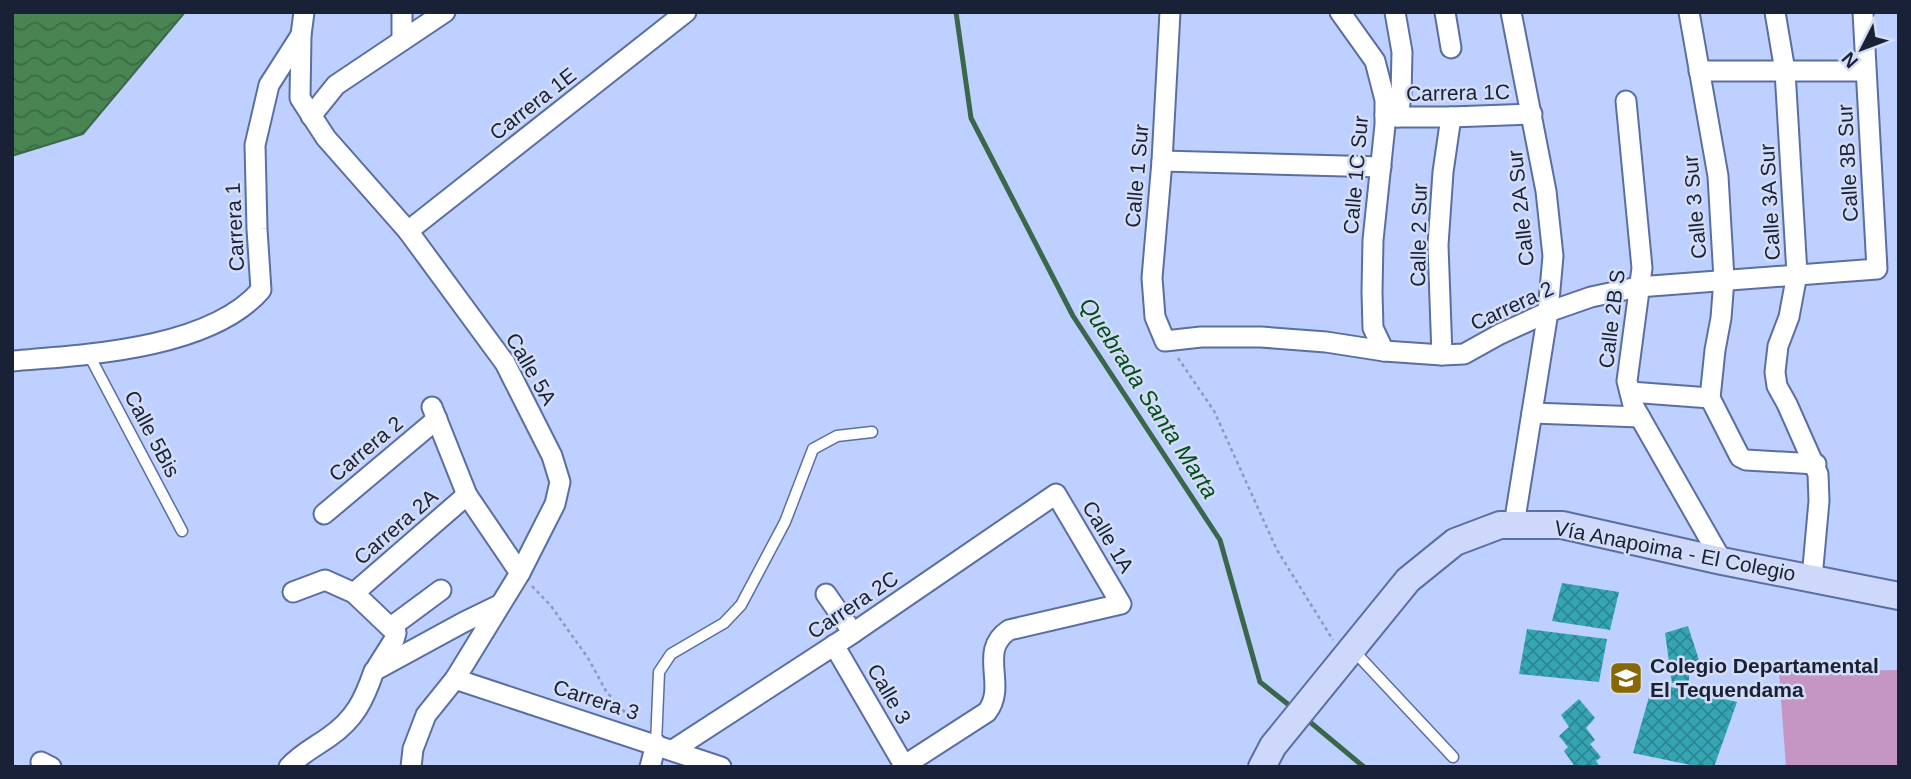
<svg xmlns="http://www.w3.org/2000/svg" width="1911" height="779" viewBox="0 0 1911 779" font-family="Helvetica,sans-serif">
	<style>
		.green { fill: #c596c3 }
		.water { fill: url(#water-waves); stroke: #3a674a; stroke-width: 2 }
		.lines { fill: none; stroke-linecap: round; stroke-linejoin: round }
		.stream { stroke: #3a674a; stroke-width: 5 }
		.building { fill: url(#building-cross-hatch) }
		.lane-casing { stroke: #5a6ea3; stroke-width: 13 }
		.street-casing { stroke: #5a6ea3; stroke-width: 23 }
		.secondary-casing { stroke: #5a6ea3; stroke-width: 30 }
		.path { stroke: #8999c0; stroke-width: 2.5; stroke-dasharray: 3.5 3.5; stroke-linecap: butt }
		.lane { stroke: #fff; stroke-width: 10 }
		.street { stroke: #fff; stroke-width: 19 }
		.secondary { stroke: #ced8fb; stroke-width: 26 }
		.labels { text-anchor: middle; stroke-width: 5; stroke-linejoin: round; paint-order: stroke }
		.street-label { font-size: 21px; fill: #192137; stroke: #d3ddf5 }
		.poi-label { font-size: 21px; font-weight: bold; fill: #192137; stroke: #d3ddf5; text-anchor: start }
		.water-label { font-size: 23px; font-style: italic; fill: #024c1a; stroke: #d3ddf5 }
	</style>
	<defs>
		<pattern id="water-waves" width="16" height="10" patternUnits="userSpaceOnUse" patternTransform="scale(1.75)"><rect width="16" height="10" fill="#488552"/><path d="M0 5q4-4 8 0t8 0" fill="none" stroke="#3b6c45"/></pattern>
		<pattern id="building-cross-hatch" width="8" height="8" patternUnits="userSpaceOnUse" patternTransform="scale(1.75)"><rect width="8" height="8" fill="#35a5b4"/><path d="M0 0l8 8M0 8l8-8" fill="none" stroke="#2c8693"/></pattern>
	</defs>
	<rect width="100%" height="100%" fill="#bdd0ff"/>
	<path class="green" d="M1899,670V767H1786L1779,672Z"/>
	<path class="water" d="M12,12H185L83,134L12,156Z"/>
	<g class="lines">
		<g class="stream">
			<path d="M956,12L971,118L1073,316L1220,540L1260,682L1294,709"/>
			<path d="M1304,717L1364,767"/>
		</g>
	</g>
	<g class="building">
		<path d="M1562,583L1619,592L1610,630L1552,621Z"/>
		<path d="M1688,626L1699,660L1689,663V681L1672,683L1665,633Z"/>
		<path d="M1527,629L1607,639L1599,682L1519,674Z"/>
		<path d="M1653,683L1737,702L1714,767H1700L1633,753Z"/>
		<path d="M1579,699L1595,718L1586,728L1595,740L1590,744L1601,757L1596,761L1600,767H1575L1564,751L1568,747L1559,736L1569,727L1561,715Z"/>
	</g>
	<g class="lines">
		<defs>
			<g id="lane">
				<path d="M89,355L182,531"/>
				<path d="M1353,650L1453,757"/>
				<path d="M656,744L659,672L671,654L724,623L741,605L785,522L813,449L837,436L872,432"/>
			</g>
			<g id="street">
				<path d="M304,12L301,35L300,98L326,138L408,231L505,363L552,456L560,482L555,504L520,573L455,679L426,715L413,749L411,767"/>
				<path d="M402,12V40"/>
				<path d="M1170,12L1162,161L1152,278L1155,317L1165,341L1201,337H1261L1326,342L1384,351L1442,355L1464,354L1500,334L1548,312L1591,297L1638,287L1877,269L1863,12"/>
				<path d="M1340,12L1375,61L1385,100V125L1373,240L1372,292L1373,328L1384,351"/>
				<path d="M1395,12L1402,52L1401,96L1398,117"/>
				<path d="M1445,12L1451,48"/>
				<path d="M1511,12L1546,191L1553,256L1548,312L1514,525"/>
				<path d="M1689,12L1718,176L1724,279L1721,318L1715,350L1710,398"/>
				<path d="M1775,12L1785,71L1797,274L1789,317L1778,346L1775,372L1777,386L1787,404L1818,474L1819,501L1812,578"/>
				<path d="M1699,71H1865"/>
				<path d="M1626,101L1642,268L1627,381L1633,405L1722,561"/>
				<path d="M1385,115L1398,117H1451L1532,114"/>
				<path d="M311,116L336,85L445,12"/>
				<path d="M1162,161L1381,167"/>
				<path d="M408,231L686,12"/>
				<path d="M1442,355L1438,245L1443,172L1451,117"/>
				<path d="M12,361C86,355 210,349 261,290L257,229L255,145L269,85L301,35"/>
				<path d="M1630,392L1710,398"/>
				<path d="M1710,398L1740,457L1746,460L1816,464"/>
				<path d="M432,407L467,495L520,573"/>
				<path d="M1532,413L1640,417"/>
				<path d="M324,514L437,419"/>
				<path d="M293,592L325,580L354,593L396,633L394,640L377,667"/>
				<path d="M354,593L467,495"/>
				<path d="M826,594L853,633"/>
				<path d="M391,627L441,590"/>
				<path d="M834,645L905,767"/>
				<path d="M455,679L721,767"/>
				<path d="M673,750L853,633L1056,494L1121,604L1009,630C977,651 1008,685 987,712L902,767"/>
				<path d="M41,762L51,767"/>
				<path d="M289,767C300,754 315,747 329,737C355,719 364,700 374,671L464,622L499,605"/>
				<path d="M650,767L656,744"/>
			</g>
			<path id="secondary" d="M1262,767L1273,746L1408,580L1455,542L1500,525H1562L1722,561L1899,596"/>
		</defs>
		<use href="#lane" class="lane-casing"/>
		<use href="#street" class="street-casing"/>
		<use href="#secondary" class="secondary-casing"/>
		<g class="path">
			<path d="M1178,358L1214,411L1277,550L1333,640"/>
			<path d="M532,586L551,606L588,658L606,691L630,718"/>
		</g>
		<use href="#lane" class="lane"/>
		<use href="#street" class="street"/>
		<use href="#secondary" class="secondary"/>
	</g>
	<defs>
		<symbol id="school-square" viewBox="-11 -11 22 22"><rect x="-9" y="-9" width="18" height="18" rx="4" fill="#876804" stroke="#d3ddf5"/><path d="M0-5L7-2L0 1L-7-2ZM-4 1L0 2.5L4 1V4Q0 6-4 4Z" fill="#fff"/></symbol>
	</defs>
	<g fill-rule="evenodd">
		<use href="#school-square" x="1607" y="659" width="38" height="38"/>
	</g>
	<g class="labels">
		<g class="street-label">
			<text transform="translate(1458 93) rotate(-1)" y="7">Carrera 1C</text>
			<text transform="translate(533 104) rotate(-38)" y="7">Carrera 1E</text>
			<text transform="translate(1848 163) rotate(-93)" y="7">Calle 3B Sur</text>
			<text transform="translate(1356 175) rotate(-85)" y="7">Calle 1C Sur</text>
			<text transform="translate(1137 176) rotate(-85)" y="7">Calle 1 Sur</text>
			<text transform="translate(1770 202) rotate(-93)" y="7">Calle 3A Sur</text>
			<text transform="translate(1695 207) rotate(-95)" y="7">Calle 3 Sur</text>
			<text transform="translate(1521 208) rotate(-96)" y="7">Calle 2A Sur</text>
			<text transform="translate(235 227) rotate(-93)" y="7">Carrera 1</text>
			<text transform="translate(1419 235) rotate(-89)" y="7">Calle 2 Sur</text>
			<text transform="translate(1512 306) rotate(-25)" y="7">Carrera 2</text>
			<text transform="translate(1612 319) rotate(-83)" y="7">Calle 2B S</text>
			<text transform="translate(531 369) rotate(60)" y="7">Calle 5A</text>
			<text transform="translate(152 434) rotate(62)" y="7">Calle 5Bis</text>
			<text transform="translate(366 449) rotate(-40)" y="7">Carrera 2</text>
			<text transform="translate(396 527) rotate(-41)" y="7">Carrera 2A</text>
			<text transform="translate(1108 537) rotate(59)" y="7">Calle 1A</text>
			<text transform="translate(1675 551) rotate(11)" y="7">Vía Anapoima - El Colegio</text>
			<text transform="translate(853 605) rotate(-34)" y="7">Carrera 2C</text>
			<text transform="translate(889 694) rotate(60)" y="7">Calle 3</text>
			<text transform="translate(596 700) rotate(18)" y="7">Carrera 3</text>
		</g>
		<g class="poi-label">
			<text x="1650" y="673">Colegio Departamental<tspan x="1650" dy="24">El Tequendama</tspan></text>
		</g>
		<g class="water-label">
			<text transform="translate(1149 398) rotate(57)" y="8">Quebrada Santa Marta</text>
		</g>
	</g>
	<rect width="1911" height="779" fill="none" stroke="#192137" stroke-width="28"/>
	<g transform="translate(1862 49) rotate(228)" stroke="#d3ddf5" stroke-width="5" paint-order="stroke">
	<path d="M0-5L12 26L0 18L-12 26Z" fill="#192137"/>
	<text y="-10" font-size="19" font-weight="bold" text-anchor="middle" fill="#192137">N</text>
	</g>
</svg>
